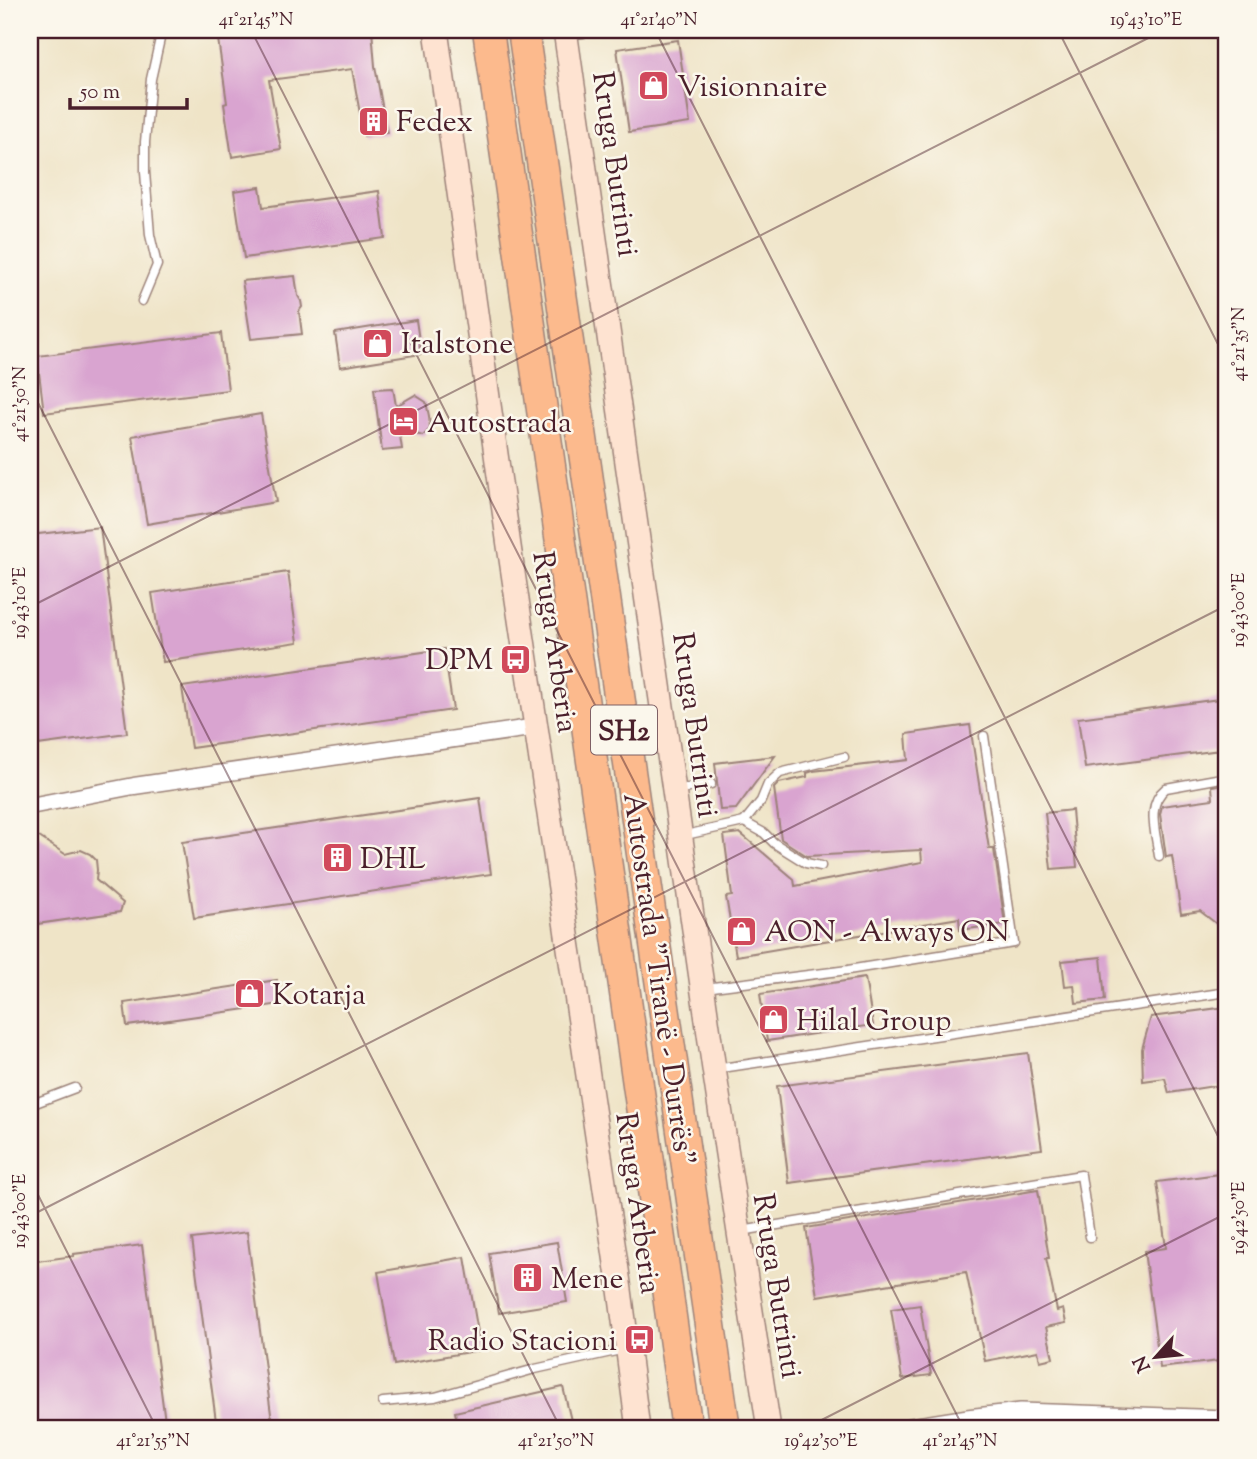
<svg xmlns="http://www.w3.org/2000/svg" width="1257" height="1459" viewBox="0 0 1257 1459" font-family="'Sorts Mill Goudy',serif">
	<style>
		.building { fill: #d9a4d0 }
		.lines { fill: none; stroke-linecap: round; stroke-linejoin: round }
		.service-casing { stroke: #9c8279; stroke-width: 11 }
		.minor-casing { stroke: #9c8279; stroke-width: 19 }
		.tertiary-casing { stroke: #9c8279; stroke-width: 24 }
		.secondary-casing { stroke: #9c8279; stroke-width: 26 }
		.motorway-casing { stroke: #9c8279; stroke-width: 33 }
		.service { stroke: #fff; stroke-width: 8 }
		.minor { stroke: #fff; stroke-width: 16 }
		.tertiary { stroke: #fff; stroke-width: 21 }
		.secondary { stroke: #fee3d1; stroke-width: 23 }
		.motorway { stroke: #fcba8d; stroke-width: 30 }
		.ticks { fill: none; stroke: #4a1f2b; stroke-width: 2; stroke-opacity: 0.45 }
		.labels { text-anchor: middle; stroke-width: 5; stroke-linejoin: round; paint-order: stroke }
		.shield { fill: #fbf7ec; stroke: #7f6065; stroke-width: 2 }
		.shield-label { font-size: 28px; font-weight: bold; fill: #4a1f2b }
		.poi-label { font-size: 30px; fill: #4a1f2b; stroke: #fbf7ec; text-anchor: start }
		.street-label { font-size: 30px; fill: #4a1f2b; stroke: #fbf7ec }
		.neatline { fill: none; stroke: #4a1f2b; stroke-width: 2.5 }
		.ticks-label { font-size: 18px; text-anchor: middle; fill: #4a1f2b }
	</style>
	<rect width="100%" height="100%" fill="#fbf7ec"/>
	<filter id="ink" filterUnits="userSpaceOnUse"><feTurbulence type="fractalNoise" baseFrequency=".0143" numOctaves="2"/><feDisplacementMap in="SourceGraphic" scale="14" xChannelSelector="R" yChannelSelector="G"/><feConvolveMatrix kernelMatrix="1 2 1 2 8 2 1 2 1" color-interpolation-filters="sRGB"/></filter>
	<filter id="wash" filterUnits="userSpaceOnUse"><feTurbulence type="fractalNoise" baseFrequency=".00686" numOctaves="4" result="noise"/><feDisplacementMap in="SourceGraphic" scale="28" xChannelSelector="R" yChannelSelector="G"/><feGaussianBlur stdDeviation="1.57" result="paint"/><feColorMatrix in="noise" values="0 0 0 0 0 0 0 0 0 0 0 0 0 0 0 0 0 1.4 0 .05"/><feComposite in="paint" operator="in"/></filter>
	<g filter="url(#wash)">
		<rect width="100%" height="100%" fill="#efe4c7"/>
		<g id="blocks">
			<g class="building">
				<path d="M237,30H372L375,66L387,133L364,136L352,69L269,80L281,149L232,157L224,104L227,103L217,32Z"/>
				<path d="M678,40L690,123L629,132L617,49Z"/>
				<path d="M260,187L263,207L379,191L385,238L244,258L234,191Z"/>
				<path d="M295,276L298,296L301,301L302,307L299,311L302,334L251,339L242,281Z"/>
				<path d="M416,320L421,354L340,367L335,333Z"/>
				<path d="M221,333L228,390L44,413L37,356Z"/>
				<path d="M393,388L396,406L415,395L426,402L429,416L430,429L423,436L399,429L402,449L382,451L374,389Z"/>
				<path d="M261,414L276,502L147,524L132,436Z"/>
				<path d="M100,527L127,733L30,746V535Z"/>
				<path d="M288,572L298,642L163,662L152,593Z"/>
				<path d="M444,649L453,710L191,748L182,687Z"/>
				<path d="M1227,698V749L1085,768L1078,718Z"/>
				<path d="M970,725L989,849H994L1005,924L960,930L959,918L736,956L726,897L732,896L724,835L740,833L794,879L795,886L922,862L921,850L807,856L781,839L774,788L779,783L807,777V773L813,771L908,760L906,734Z"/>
				<path d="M775,756L736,809L720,810L715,763Z"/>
				<path d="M1227,784V932L1200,911L1181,914L1172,856L1166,857L1160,814L1162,806L1213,799L1212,786Z"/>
				<path d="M480,798L491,874L194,918L182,842Z"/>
				<path d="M1072,810L1077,867L1051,869L1045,813Z"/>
				<path d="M30,831L65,854L81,850L90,854L96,860L97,870L96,880L123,903L120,912L30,925Z"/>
				<path d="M1101,957L1105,1000L1076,1003L1074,985L1065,986L1062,961Z"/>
				<path d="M865,978L873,1025L767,1041L760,994Z"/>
				<path d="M277,980L281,1004L127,1026L124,1003Z"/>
				<path d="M1227,1007V1084L1169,1093L1165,1078L1143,1081L1142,1049L1151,1017Z"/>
				<path d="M1028,1053L1042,1149L789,1183L777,1086Z"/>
				<path d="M1227,1173V1360L1160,1368L1144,1251L1166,1248L1157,1182Z"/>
				<path d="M1038,1190L1049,1258H1046L1057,1311L1063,1309L1066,1323L1046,1327L1053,1358L1040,1361L1038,1351L985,1361L966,1272L817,1296L806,1228Z"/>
				<path d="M247,1232L273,1429H217L192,1239Z"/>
				<path d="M557,1242L567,1302L499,1313L489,1253Z"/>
				<path d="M142,1245L166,1429H30V1262L74,1256V1254Z"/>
				<path d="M465,1257L481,1350L394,1365L378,1272Z"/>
				<path d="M920,1305L931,1375L902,1379L891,1309Z"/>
				<path d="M563,1387L573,1429H459L455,1412Z"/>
			</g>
		</g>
	</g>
	<g filter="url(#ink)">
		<use href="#blocks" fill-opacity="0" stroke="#9c8279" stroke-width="2"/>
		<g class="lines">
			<defs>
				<g id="service">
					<path d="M568,35L604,30"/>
					<path d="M142,301L157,265L150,235L145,172V142L151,79L162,30"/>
					<path d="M677,790L711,784"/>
					<path d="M744,822L761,801L768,784L780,773L844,757"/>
					<path d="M681,836L744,822L764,833L774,843L806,863L821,866"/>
					<path d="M1159,856C1156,833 1145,805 1166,788L1227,777"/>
					<path d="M705,988L848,970L1014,943L984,736"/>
					<path d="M715,1069L1227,992"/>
					<path d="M30,1105L75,1088"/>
					<path d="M741,1231L1081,1175L1090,1237"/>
					<path d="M383,1402L435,1397L535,1369L625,1349"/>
				</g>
				<path id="minor" d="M30,806L134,786L537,727"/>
				<path id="tertiary" d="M910,1429L967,1420L1021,1414L1227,1421"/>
				<g id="secondary">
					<path d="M436,30L509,546L620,1290L638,1429"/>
					<path d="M565,30L714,1069L769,1429"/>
				</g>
				<g id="motorway">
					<path d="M488,30L687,1429"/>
					<path d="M523,30L725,1429"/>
				</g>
			</defs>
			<use href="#service" class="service-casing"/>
			<use href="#minor" class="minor-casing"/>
			<use href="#tertiary" class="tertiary-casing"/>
			<use href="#secondary" class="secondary-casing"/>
			<use href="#motorway" class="motorway-casing"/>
			<use href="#service" class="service"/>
			<use href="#minor" class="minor"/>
			<use href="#tertiary" class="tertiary"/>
			<use href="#secondary" class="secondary"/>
			<use href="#motorway" class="motorway"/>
		</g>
	</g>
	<path class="ticks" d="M251,30L964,1429M655,30L1227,1154M1058,30L1227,362M30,387L561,1429M30,607L1164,30M30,1179L157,1429M30,1216L1227,605M804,1429L1227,1213"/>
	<defs>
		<symbol id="shop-square" viewBox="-11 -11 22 22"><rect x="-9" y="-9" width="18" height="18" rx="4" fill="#d1495b" stroke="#fbf7ec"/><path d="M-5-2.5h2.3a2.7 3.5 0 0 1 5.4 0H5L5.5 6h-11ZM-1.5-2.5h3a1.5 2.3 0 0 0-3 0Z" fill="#fff"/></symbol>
		<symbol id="building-square" viewBox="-11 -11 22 22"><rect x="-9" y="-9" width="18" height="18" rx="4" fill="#d1495b" stroke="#fbf7ec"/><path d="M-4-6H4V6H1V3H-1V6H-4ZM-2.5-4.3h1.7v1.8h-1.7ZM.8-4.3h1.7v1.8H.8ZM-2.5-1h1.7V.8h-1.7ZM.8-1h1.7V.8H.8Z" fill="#fff"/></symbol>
		<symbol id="hotel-square" viewBox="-11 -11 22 22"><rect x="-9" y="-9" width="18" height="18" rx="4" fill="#d1495b" stroke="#fbf7ec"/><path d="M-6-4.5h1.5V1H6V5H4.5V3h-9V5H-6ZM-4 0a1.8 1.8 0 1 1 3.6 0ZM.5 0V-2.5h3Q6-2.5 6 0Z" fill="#fff"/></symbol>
		<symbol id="bus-square" viewBox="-11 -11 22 22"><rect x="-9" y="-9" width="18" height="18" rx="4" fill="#d1495b" stroke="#fbf7ec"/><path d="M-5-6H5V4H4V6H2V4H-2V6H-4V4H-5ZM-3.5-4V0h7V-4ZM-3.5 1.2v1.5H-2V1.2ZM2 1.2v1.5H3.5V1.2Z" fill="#fff"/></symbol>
	</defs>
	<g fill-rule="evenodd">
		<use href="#shop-square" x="636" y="68" width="35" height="35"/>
		<use href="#building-square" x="356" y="104" width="35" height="35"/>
		<use href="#shop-square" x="360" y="326" width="35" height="35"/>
		<use href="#hotel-square" x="386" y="404" width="35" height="35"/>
		<use href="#bus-square" x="498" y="642" width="35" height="35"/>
		<use href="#building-square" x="320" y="840" width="35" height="35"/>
		<use href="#shop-square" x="724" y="914" width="35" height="35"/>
		<use href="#shop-square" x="232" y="976" width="35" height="35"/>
		<use href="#shop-square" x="756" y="1002" width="35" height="35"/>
		<use href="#building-square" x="510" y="1260" width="35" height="35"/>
		<use href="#bus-square" x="622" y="1322" width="35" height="35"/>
	</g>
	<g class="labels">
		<rect class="shield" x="591" y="705.5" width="66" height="49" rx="5"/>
		<g class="shield-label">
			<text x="624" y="740">SH2</text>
		</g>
		<g class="poi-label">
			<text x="677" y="96">Visionnaire</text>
			<text x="396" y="131">Fedex</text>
			<text x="401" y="353">Italstone</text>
			<text x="427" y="432">Autostrada</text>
			<text x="493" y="669" text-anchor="end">DPM</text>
			<text x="360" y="868">DHL</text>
			<text x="764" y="941">AON - Always ON</text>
			<text x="272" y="1004">Kotarja</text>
			<text x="796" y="1030">Hilal Group</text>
			<text x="551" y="1288">Mene</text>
			<text x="617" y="1350" text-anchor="end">Radio Stacioni</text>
		</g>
		<g class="street-label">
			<text transform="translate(616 164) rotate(82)" y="10">Rruga Butrinti</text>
			<text transform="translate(556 642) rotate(82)" y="10">Rruga Arberia</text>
			<text transform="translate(696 725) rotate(82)" y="10">Rruga Butrinti</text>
			<text transform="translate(660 979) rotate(82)" y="10">Autostrada "Tiranë - Durrës"</text>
			<text transform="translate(639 1203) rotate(82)" y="10">Rruga Arberia</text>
			<text transform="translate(778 1286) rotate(81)" y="10">Rruga Butrinti</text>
		</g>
	</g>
	<rect width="1257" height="1459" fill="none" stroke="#fbf7ec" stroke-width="77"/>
	<g transform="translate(1156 1357) rotate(243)" stroke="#fbf7ec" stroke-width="5" paint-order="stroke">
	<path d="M0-5L12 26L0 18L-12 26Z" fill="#4a1f2b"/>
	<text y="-10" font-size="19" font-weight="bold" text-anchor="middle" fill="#4a1f2b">N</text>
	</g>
	<path d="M70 98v10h117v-10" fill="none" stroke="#4a1f2b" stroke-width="3.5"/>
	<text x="80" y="98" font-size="21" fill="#4a1f2b" stroke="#fbf7ec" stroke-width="5" paint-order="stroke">50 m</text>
	<rect x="38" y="38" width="1180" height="1382" class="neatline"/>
	<g class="ticks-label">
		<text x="256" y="25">41°21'45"N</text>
		<text x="659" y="25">41°21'40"N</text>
		<text x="1146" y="25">19°43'10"E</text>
		<text transform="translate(1238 344) rotate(-90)" y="6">41°21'35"N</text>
		<text transform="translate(19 404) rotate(-90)" y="6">41°21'50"N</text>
		<text transform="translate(19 603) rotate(-90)" y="6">19°43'10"E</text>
		<text transform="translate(1238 610) rotate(-90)" y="6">19°43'00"E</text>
		<text transform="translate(19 1211) rotate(-90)" y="6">19°43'00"E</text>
		<text transform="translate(1238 1218) rotate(-90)" y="6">19°42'50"E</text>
		<text x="153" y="1446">41°21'55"N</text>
		<text x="556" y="1446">41°21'50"N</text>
		<text x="821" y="1446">19°42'50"E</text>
		<text x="960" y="1446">41°21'45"N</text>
	</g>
</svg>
